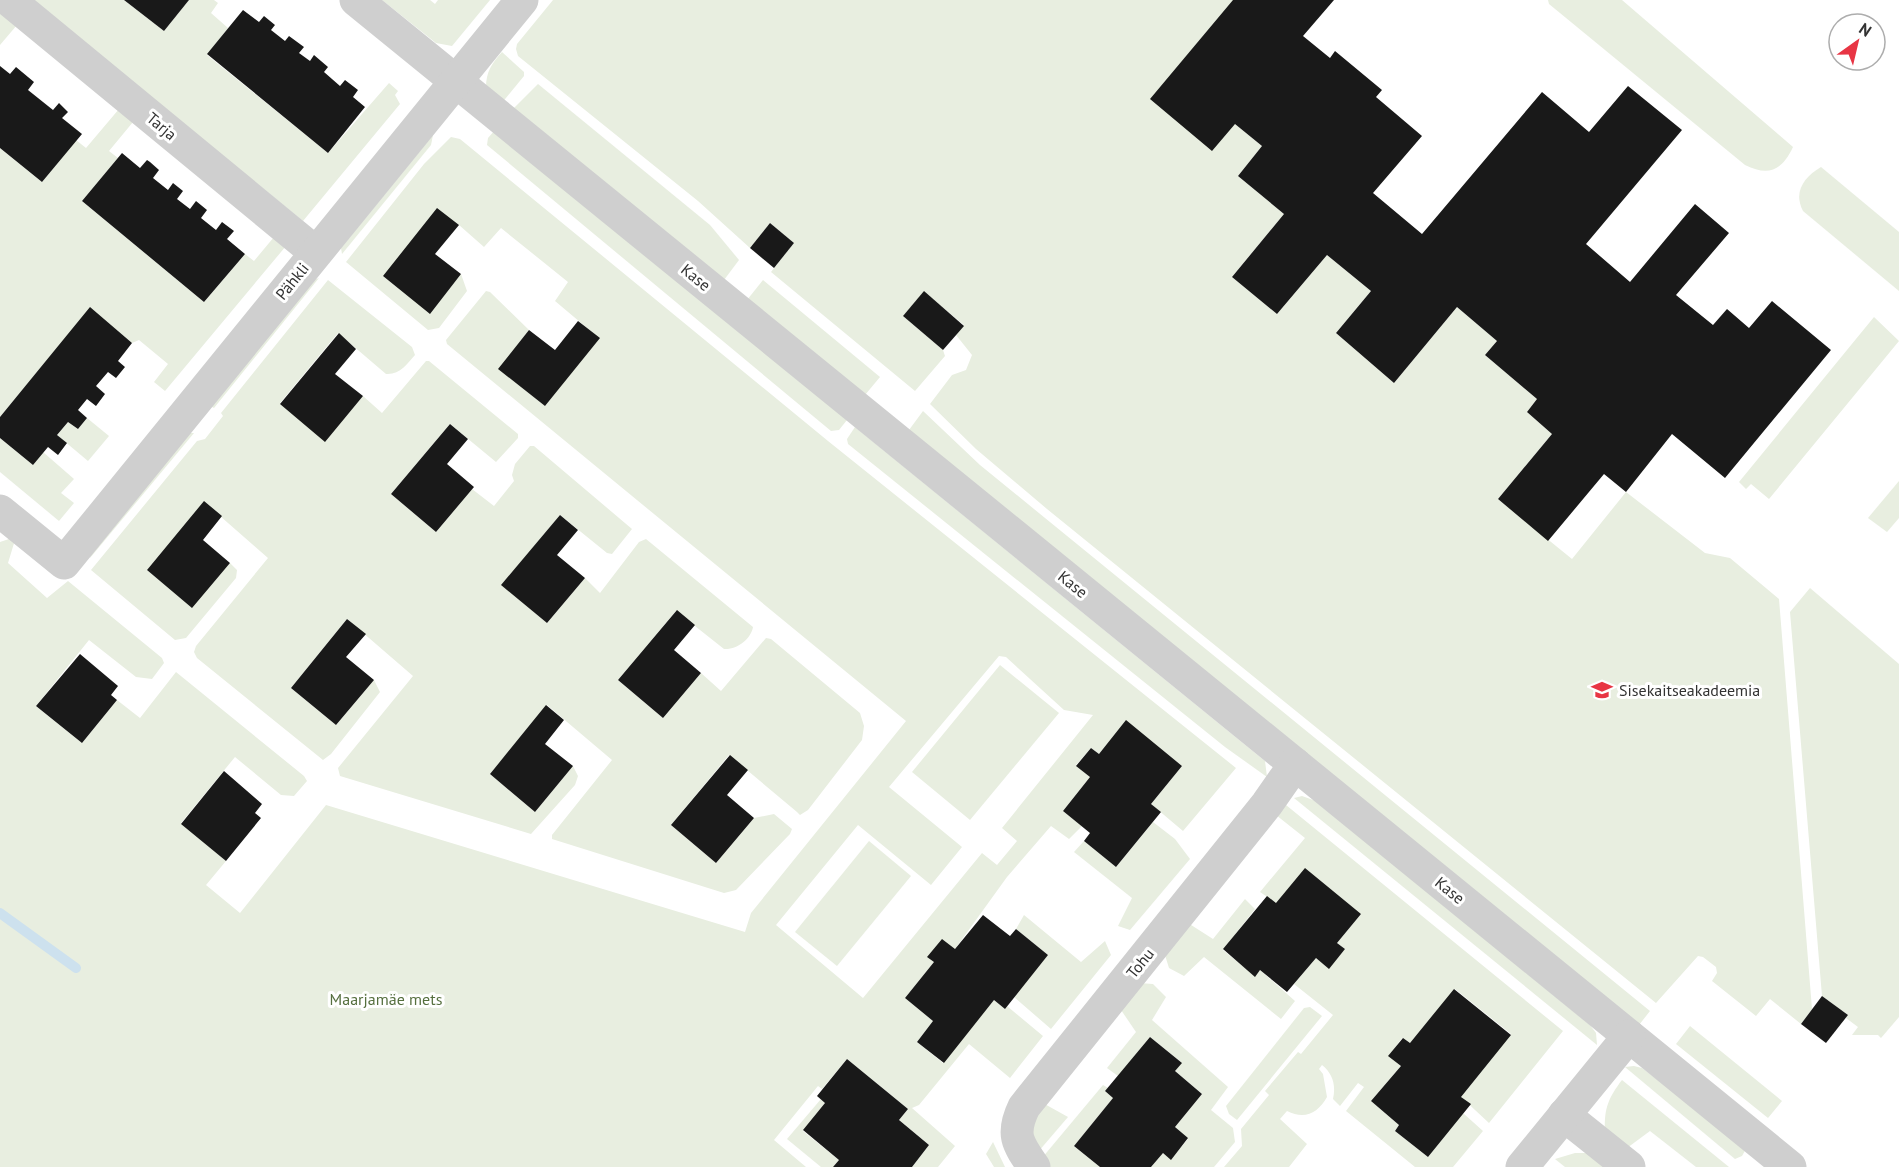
<svg xmlns="http://www.w3.org/2000/svg" width="1899" height="1167" viewBox="0 0 1899 1167" font-family="'PT Sans',sans-serif">
	<style>
		.green { fill: #e8eee0; fill-rule: evenodd }
		.lines { fill: none; stroke-linecap: round; stroke-linejoin: round }
		.stream { stroke: #cde1ee; stroke-width: 10 }
		.building { fill: #191919 }
		.minor { stroke: #cfcfcf; stroke-width: 33 }
		.labels { text-anchor: middle; stroke-width: 6; stroke-linejoin: round; paint-order: stroke }
		.street-label { font-size: 16px; fill: #323232; stroke: #fff }
		.poi-label { font-size: 16px; fill: #323232; stroke: #fff; text-anchor: start }
		.park-label { font-size: 16px; fill: #556f3e; stroke: #fff }
	</style>
	<rect width="100%" height="100%" fill="#fff"/>
	<g class="green">
		<path d="M30,0H124L164,31L189,0H214L218,3L211,13L228,28L207,55L328,153L389,83L398,91L395,95L400,104L303,221Z"/>
		<path d="M382,0H430L435,4L438,0H490L452,46L436,43Z"/>
		<path d="M553,0H1233L1235,124L1262,146L1238,176L1284,214L1232,277L1277,314L1327,255L1371,291L1336,333L1394,383L1457,307L1497,341L1485,355L1537,399L1527,412L1552,434L1498,499L1572,559L1626,492L1705,553L1730,558L1779,599L1812,1009L1801,1024L1770,999L1756,1016L1712,981L1717,973L1716,967L1703,957L1698,956L1656,1003L1047,509L976,449L930,404L952,375L966,370L972,355L956,335L964,325L924,292L903,316L943,350L945,356L915,391L771,272L794,243L770,223L750,248L698,201L518,56L516,49L517,44Z"/>
		<path d="M1548,0H1622L1793,147C1782,170 1769,177 1745,165L1549,4Z"/>
		<path d="M0,11L17,25L0,45Z"/>
		<path d="M502,52L524,72V76L501,104L486,87C486,72 492,63 502,52Z"/>
		<path d="M538,84L710,225L739,260L724,280L509,113Z"/>
		<path d="M119,109L133,122L109,151L118,158L82,201L204,302L245,254L254,261L274,237L286,246L165,391L154,382L168,364L139,340L132,343L90,308L0,417V148L42,182L76,140L86,148Z"/>
		<path d="M495,130L847,420L839,430L831,431L487,145L488,138Z"/>
		<path d="M433,135L431,145L342,254L341,248Z"/>
		<path d="M451,137L460,139L828,441L1236,768L1183,831L1151,804L1182,766L1126,721L1099,754L1091,748L1076,765L1090,777L1063,811L1082,826L1069,839L1051,826L1007,877L955,949L928,957L934,962L905,998L933,1021L917,1042L943,1063L994,1000L1005,1009L1007,1006L1043,1036L1010,1078L969,1044L919,1105L912,1108L955,1146L938,1167H912L929,1145L899,1120L908,1109L847,1059L822,1089L818,1086L774,1140L806,1167H0V542L12,538L15,540L8,563L47,598L68,581L162,658L164,663L152,679L136,677L89,640L36,706L82,743L117,700L140,718L176,672L304,776L307,781L294,796L281,795L235,757L181,823L226,861L206,885L240,913L326,805L745,932L751,913L906,721L447,344L446,340L486,291L490,292L529,330L499,369L545,406L599,338L555,301L568,282L501,228L484,247L459,225L383,276L430,313L461,274L467,291L439,328L428,330L346,262L424,164ZM999,656L1006,657L1064,710L1093,715L1002,828L1017,841L997,865L982,853L863,998L776,925L858,825L931,885L962,847L889,787Z"/>
		<path d="M1821,167L1899,232V291L1803,211C1793,192 1804,177 1821,167Z"/>
		<path d="M319,278L214,408L210,406L314,280Z"/>
		<path d="M328,280L412,347L415,355C407,364 400,375 386,374L338,333L280,403L325,441L363,396L382,413L426,361H429L518,434V438L496,462L450,424L391,494L436,532L472,489L494,506L514,481L512,475L515,464L530,446H534L632,529L612,554L607,553L560,515L502,585L547,623L585,578L600,593L639,542L646,539L753,627C751,639 737,650 724,649L676,611L618,680L663,718L701,673L721,691L766,638L771,639L860,713L864,726L862,740L808,810L800,815L797,812L729,755L671,825L716,863L754,818L774,814L792,829L790,834L736,890L724,893L552,839V835L612,760L547,705L490,774L535,812L573,766L578,776L575,785L531,834L340,776L338,768L413,676L347,619L291,688L336,725L374,680L380,692L331,754L323,760L197,658L194,652L196,646L268,558L204,502L147,570L192,607L230,563L237,570L236,578L186,638L175,640L91,570L197,441L205,439L223,416L221,413Z"/>
		<path d="M763,280L880,377L865,395L747,300Z"/>
		<path d="M1874,317L1899,341L1769,499L1751,484L1746,489L1739,482Z"/>
		<path d="M923,411L980,465L1650,1011L1639,1025L909,430Z"/>
		<path d="M87,418L109,436L88,461L57,435L68,422L78,429Z"/>
		<path d="M855,427L1265,761L1267,777L1225,747L848,444L847,439Z"/>
		<path d="M188,433H194L90,558L91,550Z"/>
		<path d="M0,438L33,465L43,452L74,479L61,493L74,503L59,521L0,472Z"/>
		<path d="M1899,481V518L1887,532L1868,518Z"/>
		<path d="M1810,588L1899,664V1017L1881,1038L1878,1035H1852L1858,1027L1846,1018L1848,1015L1822,996L1790,612Z"/>
		<path d="M1000,665L1059,713L970,820L912,772Z"/>
		<path d="M1302,796L1316,801L1590,1025L1596,1033L1597,1045L1294,798Z"/>
		<path d="M1286,805L1563,1031L1489,1123L1461,1097L1511,1034L1455,989L1410,1043L1402,1038L1389,1056L1401,1066L1371,1101L1399,1125L1395,1131L1428,1157L1463,1113L1483,1131L1453,1167H1415L1346,1111L1364,1087L1358,1083L1340,1106L1333,1099C1336,1085 1333,1074 1322,1065L1319,1069L1323,1074L1327,1097C1318,1113 1305,1120 1287,1111L1280,1119L1307,1144L1289,1167H1224L1242,1146L1241,1129L1269,1095L1265,1091L1298,1052L1301,1054L1333,1015L1294,984L1316,958L1329,968L1345,949L1337,943L1361,914L1276,903L1260,892L1305,838L1276,815Z"/>
		<path d="M1153,822L1175,839L1190,859L1130,930L1118,926L1132,898L1074,852L1084,841L1116,867Z"/>
		<path d="M869,841L911,876L837,966L795,932Z"/>
		<path d="M1245,899L1255,909L1223,950L1255,976L1260,970L1295,1001L1281,1019L1204,957L1184,976L1169,968L1164,952L1188,923L1213,939Z"/>
		<path d="M1024,915L1081,962L1105,941L1111,955L1051,1029L1014,997L1048,955L1016,929Z"/>
		<path d="M1139,983L1153,984L1166,997L1152,1020L1228,1087L1211,1110L1233,1128L1235,1142L1214,1167H1151L1163,1153L1171,1159L1188,1139L1175,1127L1202,1094L1175,1071L1181,1062L1150,1037L1118,1076L1107,1068L1136,1032L1119,1007Z"/>
		<path d="M1310,1007L1322,1016L1237,1120L1229,1114L1226,1106L1304,1008Z"/>
		<path d="M1690,1026L1782,1101L1768,1118L1676,1044Z"/>
		<path d="M1634,1066L1642,1068L1747,1147L1742,1156L1735,1159L1625,1067Z"/>
		<path d="M1622,1080L1729,1167H1696L1650,1131L1627,1148L1605,1130C1604,1108 1609,1097 1622,1080Z"/>
		<path d="M1103,1085L1108,1088L1105,1091L1113,1098L1074,1146L1100,1167H1048L1042,1158Z"/>
		<path d="M821,1099L825,1103L803,1131L839,1160L833,1167H821L787,1139Z"/>
		<path d="M1041,1102L1068,1117L1038,1152C1029,1133 1030,1120 1041,1102Z"/>
		<path d="M993,1142L1005,1167H994L986,1154Z"/>
		<path d="M1575,1153H1588L1607,1167H1565L1555,1159Z"/>
	</g>
	<g class="lines">
		<path class="stream" d="M0,913L76,968"/>
	</g>
	<g class="building">
		<path d="M124,0H189L164,31Z"/>
		<path d="M1233,0H1334L1303,36L1330,58L1335,51L1382,90L1376,97L1422,136L1373,193L1422,234L1542,92L1589,132L1628,86L1682,130L1586,244L1630,282L1695,204L1729,233L1676,295L1713,325L1727,309L1749,328L1772,301L1831,350L1725,478L1672,434L1626,492L1604,474L1548,541L1498,499L1552,434L1527,412L1537,399L1485,355L1497,341L1457,307L1394,383L1336,333L1371,291L1327,255L1277,314L1232,277L1284,214L1238,176L1262,146L1235,124L1212,151L1150,99Z"/>
		<path d="M243,10L259,22L264,16L275,25L271,30L285,41L289,36L304,47L299,53L310,61L314,55L328,67L324,72L340,86L345,80L358,90L353,97L365,107L328,153L207,54Z"/>
		<path d="M0,66L10,74L16,67L34,82L28,90L53,110L59,103L68,112L62,118L82,134L42,182L0,148Z"/>
		<path d="M122,153L140,168L147,160L150,162L159,170L153,178L168,190L173,183L183,191L177,199L190,209L196,201L207,210L201,218L216,230L222,222L234,231L227,239L245,254L204,302L82,201Z"/>
		<path d="M437,208L459,225L435,254L461,274L430,314L383,276Z"/>
		<path d="M770,223L794,243L774,268L750,248Z"/>
		<path d="M924,291L964,326L943,350L903,316Z"/>
		<path d="M90,307L132,343L118,361L125,367L116,378L108,372L96,386L105,394L96,406L87,399L78,410L87,418L78,429L68,422L57,435L67,443L58,455L48,447L33,465L0,438V417Z"/>
		<path d="M578,321L600,338L545,406L498,369L529,330L555,350Z"/>
		<path d="M339,333L356,349L335,374L363,396L325,442L280,404Z"/>
		<path d="M450,424L468,439L447,464L474,487L436,532L391,494Z"/>
		<path d="M204,501L222,516L203,540L230,563L192,608L147,570Z"/>
		<path d="M560,515L578,530L557,555L585,578L547,623L501,585Z"/>
		<path d="M677,610L695,625L674,650L701,673L663,718L618,680Z"/>
		<path d="M347,619L366,634L346,657L374,680L336,725L291,688Z"/>
		<path d="M80,654L118,686L111,695L117,700L82,743L36,706Z"/>
		<path d="M546,705L564,720L545,744L573,766L535,812L490,774Z"/>
		<path d="M1126,720L1182,766L1151,804L1161,812L1116,867L1084,841L1090,833L1063,811L1090,777L1076,766L1091,748L1099,754Z"/>
		<path d="M730,755L748,770L727,795L754,818L716,863L671,825Z"/>
		<path d="M224,771L262,804L255,813L261,818L226,861L181,824Z"/>
		<path d="M1305,868L1361,914L1337,943L1345,949L1329,969L1316,958L1287,992L1260,970L1255,977L1223,949L1267,896L1276,903Z"/>
		<path d="M983,915L1010,936L1016,929L1048,955L1005,1009L994,1000L944,1063L917,1042L933,1021L905,998L934,962L927,957L942,939L955,949Z"/>
		<path d="M1454,989L1511,1035L1461,1097L1471,1104L1428,1157L1395,1131L1399,1125L1371,1101L1401,1066L1388,1056L1403,1038L1410,1043Z"/>
		<path d="M1822,996L1848,1015L1826,1043L1801,1024Z"/>
		<path d="M1150,1037L1182,1063L1175,1071L1202,1094L1175,1127L1188,1138L1171,1160L1163,1153L1151,1167H1100L1074,1146L1113,1098L1105,1091Z"/>
		<path d="M847,1059L908,1109L899,1120L929,1145L912,1167H833L839,1160L803,1130L825,1103L817,1096Z"/>
	</g>
	<g class="lines">
		<g class="minor">
			<path d="M9,0L315,252"/>
			<path d="M356,0L1790,1167"/>
			<path d="M0,511L64,563L522,0"/>
			<path d="M1564,1115L1629,1167"/>
			<path d="M1034,1167C1017,1143 1011,1134 1024,1107L1267,804L1295,764"/>
			<path d="M1522,1167L1629,1036"/>
		</g>
	</g>
	<defs>
		<symbol id="university-bare" viewBox="-9 -9 18 18"><path d="M0-5L7-2L0 1L-7-2ZM-4 1L0 2.5L4 1V4Q0 6-4 4Z" fill="#e83544" stroke="#fff" stroke-width="2.5" paint-order="stroke"/></symbol>
	</defs>
	<g fill-rule="evenodd">
		<use href="#university-bare" x="1587" y="675" width="30" height="30"/>
	</g>
	<g class="labels">
		<g class="street-label">
			<text transform="translate(162 126) rotate(40)" y="6">Tarja</text>
			<text transform="translate(696 277) rotate(39)" y="6">Kase</text>
			<text transform="translate(292 281) rotate(-51)" y="6">Pähkli</text>
			<text transform="translate(1073 584) rotate(39)" y="6">Kase</text>
			<text transform="translate(1450 890) rotate(39)" y="6">Kase</text>
			<text transform="translate(1140 963) rotate(-51)" y="6">Tohu</text>
		</g>
		<g class="poi-label">
			<text x="1619" y="696">Sisekaitseakadeemia</text>
		</g>
		<g class="park-label">
			<text x="386" y="1005">Maarjamäe mets</text>
		</g>
	</g>
	<g transform="translate(1857 42) rotate(34)"><circle r="28" fill="#ffffff" stroke="#adadad" stroke-width="1.5"/>
	<path d="M0-4.5L10 22L0 15L-10 22Z" fill="#e83544"/>
	<text y="-9" font-size="16" font-weight="bold" text-anchor="middle" fill="#323232">N</text>
	</g>
</svg>
